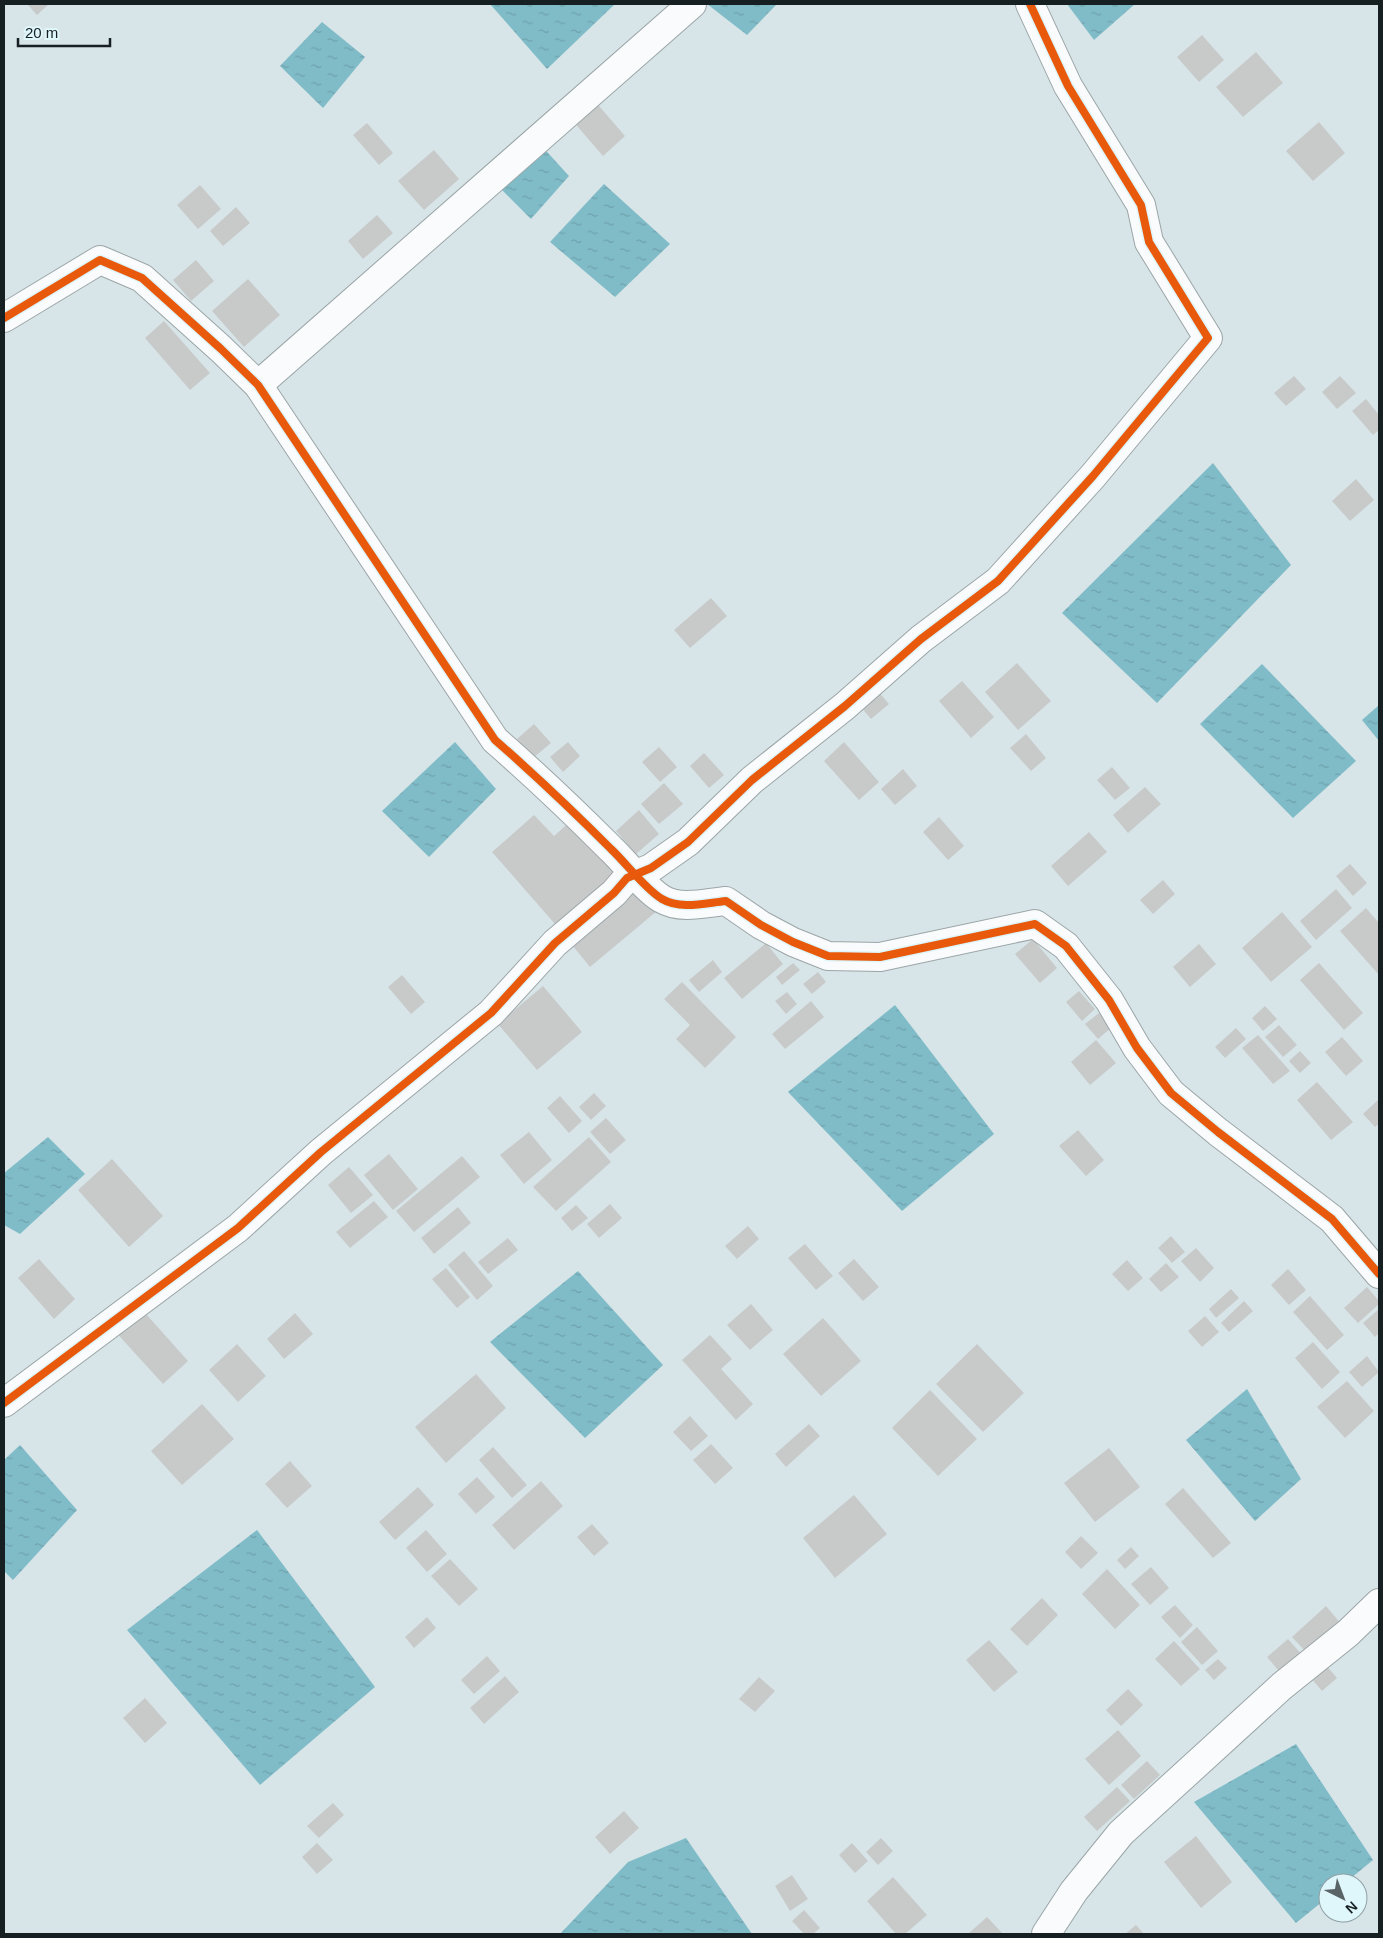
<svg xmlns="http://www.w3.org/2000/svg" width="1383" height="1938" viewBox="0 0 1383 1938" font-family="Helvetica,sans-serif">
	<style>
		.water { fill: url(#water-ripples) }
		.building { fill: #c8caca }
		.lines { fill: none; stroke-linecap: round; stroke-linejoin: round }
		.minor-casing { stroke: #9ba5a7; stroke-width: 30 }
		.minor { stroke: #f9fbfc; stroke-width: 28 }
		.cycleway-casing { stroke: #dff6fb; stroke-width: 11 }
		.cycleway { stroke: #e8590c; stroke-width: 8 }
	</style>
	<defs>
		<pattern id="water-ripples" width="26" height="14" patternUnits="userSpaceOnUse" patternTransform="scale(1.25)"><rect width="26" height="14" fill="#80bcc8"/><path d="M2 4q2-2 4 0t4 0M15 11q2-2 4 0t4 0" fill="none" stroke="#6ea1ac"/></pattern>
	</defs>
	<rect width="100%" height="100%" fill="#d8e5e8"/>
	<g class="water">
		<path d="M490,4H615L547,69Z"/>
		<path d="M707,4H775L776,5L747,35Z"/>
		<path d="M1067,4H1135L1094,40Z"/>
		<path d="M322,22L365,57L323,108L280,66Z"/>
		<path d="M539,143L569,176L531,219L497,185Z"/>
		<path d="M604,184L670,244L615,297L550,242Z"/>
		<path d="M1213,463L1291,565L1157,703L1062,613Z"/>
		<path d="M1262,664L1356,761L1293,818L1200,724Z"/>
		<path d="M1379,705V741L1362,720Z"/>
		<path d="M455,742L496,789L429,857L382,811Z"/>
		<path d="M895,1005L994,1134L902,1211L788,1092Z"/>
		<path d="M48,1137L85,1174L20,1234L4,1225V1173Z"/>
		<path d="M578,1271L663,1365L585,1438L490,1342Z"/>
		<path d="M1247,1389L1301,1479L1255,1521L1186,1440Z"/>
		<path d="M20,1445L77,1510L13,1580L4,1571V1460Z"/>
		<path d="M257,1530L375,1687L260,1785L127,1630Z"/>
		<path d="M1296,1744L1373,1860L1345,1883H1328V1897L1296,1923L1194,1802Z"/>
		<path d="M686,1838L752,1934H560L628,1862Z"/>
	</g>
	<g class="building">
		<path d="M27,4H49L37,15Z"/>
		<path d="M1202,35L1224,60L1199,82L1177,57Z"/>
		<path d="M1256,52L1283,83L1243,117L1216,87Z"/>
		<path d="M593,99L625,136L603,156L571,119Z"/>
		<path d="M1319,122L1345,153L1313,181L1286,151Z"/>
		<path d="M367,123L393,153L379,165L353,135Z"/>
		<path d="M434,150L459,179L424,210L398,181Z"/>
		<path d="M200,185L221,209L198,229L177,205Z"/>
		<path d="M236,207L250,223L223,246L210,231Z"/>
		<path d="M377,215L393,233L363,259L348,241Z"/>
		<path d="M196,260L214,281L191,301L173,280Z"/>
		<path d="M248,279L280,315L244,347L212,311Z"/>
		<path d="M164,321L210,373L190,390L145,338Z"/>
		<path d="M1294,376L1306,389L1286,406L1274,393Z"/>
		<path d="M1340,376L1356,393L1337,409L1322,392Z"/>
		<path d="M1366,399L1379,415V430L1373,435L1352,411Z"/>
		<path d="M1356,479L1374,500L1350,521L1332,501Z"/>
		<path d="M711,598L727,616L690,648L674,630Z"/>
		<path d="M1017,663L1051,701L1018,730L985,692Z"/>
		<path d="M962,681L994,717L971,738L939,701Z"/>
		<path d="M877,690L889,704L871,719L859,705Z"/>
		<path d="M534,724L551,743L533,758L517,739Z"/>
		<path d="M1026,734L1046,758L1031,771L1010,748Z"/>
		<path d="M568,742L580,756L563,772L550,757Z"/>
		<path d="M844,742L879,782L859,800L824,761Z"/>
		<path d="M659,747L677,767L660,782L642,762Z"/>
		<path d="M704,753L724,775L709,788L690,766Z"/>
		<path d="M1112,767L1130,788L1115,800L1097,780Z"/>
		<path d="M903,769L917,786L895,805L881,789Z"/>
		<path d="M664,783L683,804L659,824L641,804Z"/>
		<path d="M1145,787L1161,804L1128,833L1113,815Z"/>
		<path d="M639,810L659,834L636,854L616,831Z"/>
		<path d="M534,815L554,836L573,819L623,876L561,931L492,852Z"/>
		<path d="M939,817L964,846L948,860L923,832Z"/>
		<path d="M1089,832L1107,852L1068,886L1051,866Z"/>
		<path d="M1350,864L1367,883L1353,896L1336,876Z"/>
		<path d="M1163,880L1175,894L1153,914L1140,900Z"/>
		<path d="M635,884L657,911L590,967L568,940Z"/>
		<path d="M1336,889L1352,908L1316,940L1300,921Z"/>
		<path d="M1366,908L1379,923V975L1340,931Z"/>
		<path d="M1282,912L1312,947L1271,982L1242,948Z"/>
		<path d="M1033,939L1057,968L1040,983L1015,954Z"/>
		<path d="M766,943L783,964L742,999L724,978Z"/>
		<path d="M1199,944L1216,964L1190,987L1173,967Z"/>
		<path d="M713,960L722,972L699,992L689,980Z"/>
		<path d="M793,963L800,970L782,985L776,977Z"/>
		<path d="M1319,963L1363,1013L1344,1030L1300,980Z"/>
		<path d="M818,972L826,982L812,994L803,984Z"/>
		<path d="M402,975L425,1002L411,1014L388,987Z"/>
		<path d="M682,982L736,1037L705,1068L676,1039L690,1025L664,999Z"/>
		<path d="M543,986L582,1032L537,1070L498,1024Z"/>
		<path d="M1079,991L1095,1009L1082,1021L1066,1002Z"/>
		<path d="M787,992L797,1004L786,1014L775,1001Z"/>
		<path d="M811,1001L824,1017L785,1049L772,1034Z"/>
		<path d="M1265,1006L1277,1019L1263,1031L1252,1018Z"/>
		<path d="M1099,1013L1112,1027L1098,1039L1085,1024Z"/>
		<path d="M1279,1025L1297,1045L1283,1057L1265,1037Z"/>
		<path d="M1236,1028L1246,1039L1225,1058L1215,1047Z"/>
		<path d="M1258,1035L1290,1071L1273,1084L1242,1048Z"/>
		<path d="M1342,1037L1363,1061L1346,1076L1325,1052Z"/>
		<path d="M1096,1040L1116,1063L1090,1085L1071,1062Z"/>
		<path d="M1300,1051L1311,1063L1300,1073L1289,1061Z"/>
		<path d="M1317,1082L1353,1122L1331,1140L1297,1100Z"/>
		<path d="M594,1093L606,1106L591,1120L579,1107Z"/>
		<path d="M560,1096L582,1121L569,1133L547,1108Z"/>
		<path d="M1379,1099V1124L1375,1127L1363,1114Z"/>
		<path d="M606,1118L626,1140L610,1154L590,1132Z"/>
		<path d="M1078,1130L1104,1160L1086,1176L1059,1146Z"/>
		<path d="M529,1132L552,1160L524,1184L500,1155Z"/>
		<path d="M589,1137L611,1162L556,1211L533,1187Z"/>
		<path d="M389,1154L418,1189L393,1210L364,1175Z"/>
		<path d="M462,1156L480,1177L414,1232L396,1211Z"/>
		<path d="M112,1159L163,1216L129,1247L78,1190Z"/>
		<path d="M349,1167L373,1195L351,1213L328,1185Z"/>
		<path d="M374,1201L388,1217L350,1248L336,1232Z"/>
		<path d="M610,1204L622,1218L599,1238L587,1224Z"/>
		<path d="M576,1205L588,1218L572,1231L561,1218Z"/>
		<path d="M458,1207L471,1223L434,1254L421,1238Z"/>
		<path d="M748,1226L759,1239L737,1259L725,1246Z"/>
		<path d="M1171,1236L1185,1252L1172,1263L1158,1248Z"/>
		<path d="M508,1238L518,1250L488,1274L478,1262Z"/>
		<path d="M805,1244L833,1276L816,1290L788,1258Z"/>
		<path d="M1196,1248L1214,1268L1200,1282L1181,1261Z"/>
		<path d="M464,1251L493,1286L477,1300L448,1265Z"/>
		<path d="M39,1259L75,1299L54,1319L18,1278Z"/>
		<path d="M854,1259L879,1287L863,1301L838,1273Z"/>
		<path d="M1127,1260L1143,1278L1128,1291L1112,1274Z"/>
		<path d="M1166,1263L1179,1277L1161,1292L1149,1279Z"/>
		<path d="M446,1268L470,1297L457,1308L432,1279Z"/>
		<path d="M1288,1269L1306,1290L1289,1305L1271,1285Z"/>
		<path d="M1367,1287L1379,1301V1304L1358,1323L1344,1308Z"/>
		<path d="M1231,1289L1239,1298L1216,1318L1209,1309Z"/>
		<path d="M1310,1296L1344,1335L1327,1350L1293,1312Z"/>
		<path d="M1244,1301L1253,1311L1229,1332L1221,1323Z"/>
		<path d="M751,1304L773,1330L750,1350L727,1325Z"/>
		<path d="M138,1305L188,1361L163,1384L112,1328Z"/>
		<path d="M1379,1309V1333L1375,1337L1363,1323Z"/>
		<path d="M295,1313L313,1334L284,1359L267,1339Z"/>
		<path d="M1205,1316L1219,1332L1202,1347L1188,1331Z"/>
		<path d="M823,1318L861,1361L821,1396L783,1354Z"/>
		<path d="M710,1335L732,1359L721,1369L753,1404L736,1420L682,1360Z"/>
		<path d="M1313,1342L1340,1372L1322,1389L1295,1358Z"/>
		<path d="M237,1344L266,1376L238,1402L209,1370Z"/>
		<path d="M977,1344L1024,1393L983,1432L936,1384Z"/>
		<path d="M1367,1356L1379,1372L1362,1387L1349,1372Z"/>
		<path d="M476,1374L506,1408L446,1463L415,1427Z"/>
		<path d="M1347,1381L1374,1411L1345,1438L1317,1407Z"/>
		<path d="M930,1390L977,1439L938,1476L892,1428Z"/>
		<path d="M202,1404L234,1439L182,1485L151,1451Z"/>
		<path d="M690,1416L708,1436L691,1451L673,1432Z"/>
		<path d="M809,1424L820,1436L786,1467L775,1454Z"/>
		<path d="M711,1444L733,1468L715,1484L693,1460Z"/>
		<path d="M493,1447L527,1485L512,1498L479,1460Z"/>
		<path d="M1109,1448L1140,1487L1095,1522L1064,1483Z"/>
		<path d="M290,1461L312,1486L287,1508L265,1484Z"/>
		<path d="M477,1477L495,1497L476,1514L458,1494Z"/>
		<path d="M541,1481L563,1506L514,1550L492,1525Z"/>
		<path d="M418,1487L434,1505L395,1540L379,1522Z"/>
		<path d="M1183,1488L1231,1543L1213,1558L1165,1504Z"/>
		<path d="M854,1495L887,1534L835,1578L803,1538Z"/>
		<path d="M592,1524L609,1543L594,1556L577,1537Z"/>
		<path d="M426,1530L447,1554L427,1572L406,1548Z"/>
		<path d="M1081,1536L1098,1553L1081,1569L1065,1552Z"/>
		<path d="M1131,1547L1139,1556L1125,1569L1117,1560Z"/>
		<path d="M450,1559L478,1589L459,1606L431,1576Z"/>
		<path d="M1151,1567L1169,1588L1150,1605L1131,1584Z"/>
		<path d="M1107,1569L1140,1605L1115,1629L1082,1594Z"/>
		<path d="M1042,1598L1058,1615L1027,1646L1010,1629Z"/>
		<path d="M1175,1605L1193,1625L1180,1638L1161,1617Z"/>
		<path d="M1326,1606L1342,1625L1309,1655L1292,1637Z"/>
		<path d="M427,1617L436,1628L414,1648L405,1637Z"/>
		<path d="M1197,1627L1218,1651L1202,1665L1181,1642Z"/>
		<path d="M1288,1639L1304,1657L1283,1676L1267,1657Z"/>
		<path d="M989,1640L1018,1672L994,1692L966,1660Z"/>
		<path d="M1174,1641L1200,1669L1181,1686L1155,1659Z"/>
		<path d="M487,1656L500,1671L474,1694L461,1680Z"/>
		<path d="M1218,1659L1227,1668L1214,1680L1205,1670Z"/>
		<path d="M1325,1664L1337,1678L1322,1691L1310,1677Z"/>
		<path d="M505,1676L519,1692L484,1724L470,1708Z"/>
		<path d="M759,1677L775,1691L755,1712L739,1699Z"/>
		<path d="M1128,1689L1143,1705L1121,1726L1106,1710Z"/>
		<path d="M145,1698L167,1723L145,1743L123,1718Z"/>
		<path d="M1118,1730L1141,1756L1109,1785L1085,1759Z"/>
		<path d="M1147,1761L1160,1775L1134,1799L1121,1785Z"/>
		<path d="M1117,1787L1130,1801L1097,1831L1084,1817Z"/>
		<path d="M333,1803L344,1815L319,1838L307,1826Z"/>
		<path d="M624,1811L639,1828L610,1854L595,1837Z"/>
		<path d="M1196,1836L1232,1882L1201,1908L1164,1862Z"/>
		<path d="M881,1838L893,1851L878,1865L866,1852Z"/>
		<path d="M317,1843L333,1860L317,1874L302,1857Z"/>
		<path d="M852,1843L868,1861L855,1873L839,1855Z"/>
		<path d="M792,1875L808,1899L790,1911L775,1886Z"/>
		<path d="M893,1877L927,1915L905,1934H896L867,1901Z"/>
		<path d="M804,1910L820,1928L813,1934H804L792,1921Z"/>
		<path d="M987,1917L1003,1934H968Z"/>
		<path d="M1136,1925L1144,1934H1125Z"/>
	</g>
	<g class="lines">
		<defs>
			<g id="minor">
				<path d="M4,318L100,260L142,278L221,349L258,385L495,740C535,775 573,811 611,849C626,863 645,889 662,899C681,910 705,903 726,901L761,925L793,942L828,956L880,957L1035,924L1066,946L1109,1000L1137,1048L1171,1093L1218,1132L1332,1219L1379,1274"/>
				<path d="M258,385L692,4"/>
				<path d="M4,1403L238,1228L321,1152L491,1013L555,943L614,893L627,878L651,868L688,842L752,780L845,706L921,639L998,581L1093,476L1208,338L1149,242L1141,205L1068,86L1030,4"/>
				<path d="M1046,1934L1074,1891L1121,1833L1282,1686L1348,1633L1379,1603"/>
			</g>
		</defs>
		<use href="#minor" class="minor-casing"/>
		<use href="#minor" class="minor"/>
		<defs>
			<g id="cycleway">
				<path d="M4,318L100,260L142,278L221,349L258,385L495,740C535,775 573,811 611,849C626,863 645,889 662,899C681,910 705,903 726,901L761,925L793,942L828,956L880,957L1035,924L1066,946L1109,1000L1137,1048L1171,1093L1218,1132L1332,1219L1379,1274"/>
				<path d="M4,1403L238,1228L321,1152L491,1013L555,943L614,893L627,878L651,868L688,842L752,780L845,706L921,639L998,581L1093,476L1208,338L1149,242L1141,205L1068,86L1030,4"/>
			</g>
		</defs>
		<use href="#cycleway" class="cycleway-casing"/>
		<use href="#cycleway" class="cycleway"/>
	</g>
	<rect width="1383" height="1938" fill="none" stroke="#161f21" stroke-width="10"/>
	<g transform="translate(1343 1898) rotate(138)"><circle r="24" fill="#dff6fb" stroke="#8fa0a4"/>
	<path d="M0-4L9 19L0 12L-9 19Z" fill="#5a6467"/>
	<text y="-8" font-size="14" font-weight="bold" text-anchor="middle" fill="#161f21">N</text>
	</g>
	<path d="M18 38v8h92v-8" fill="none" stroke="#161f21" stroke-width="2.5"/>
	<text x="25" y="38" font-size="15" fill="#161f21" stroke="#dff6fb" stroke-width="4" paint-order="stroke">20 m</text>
</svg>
